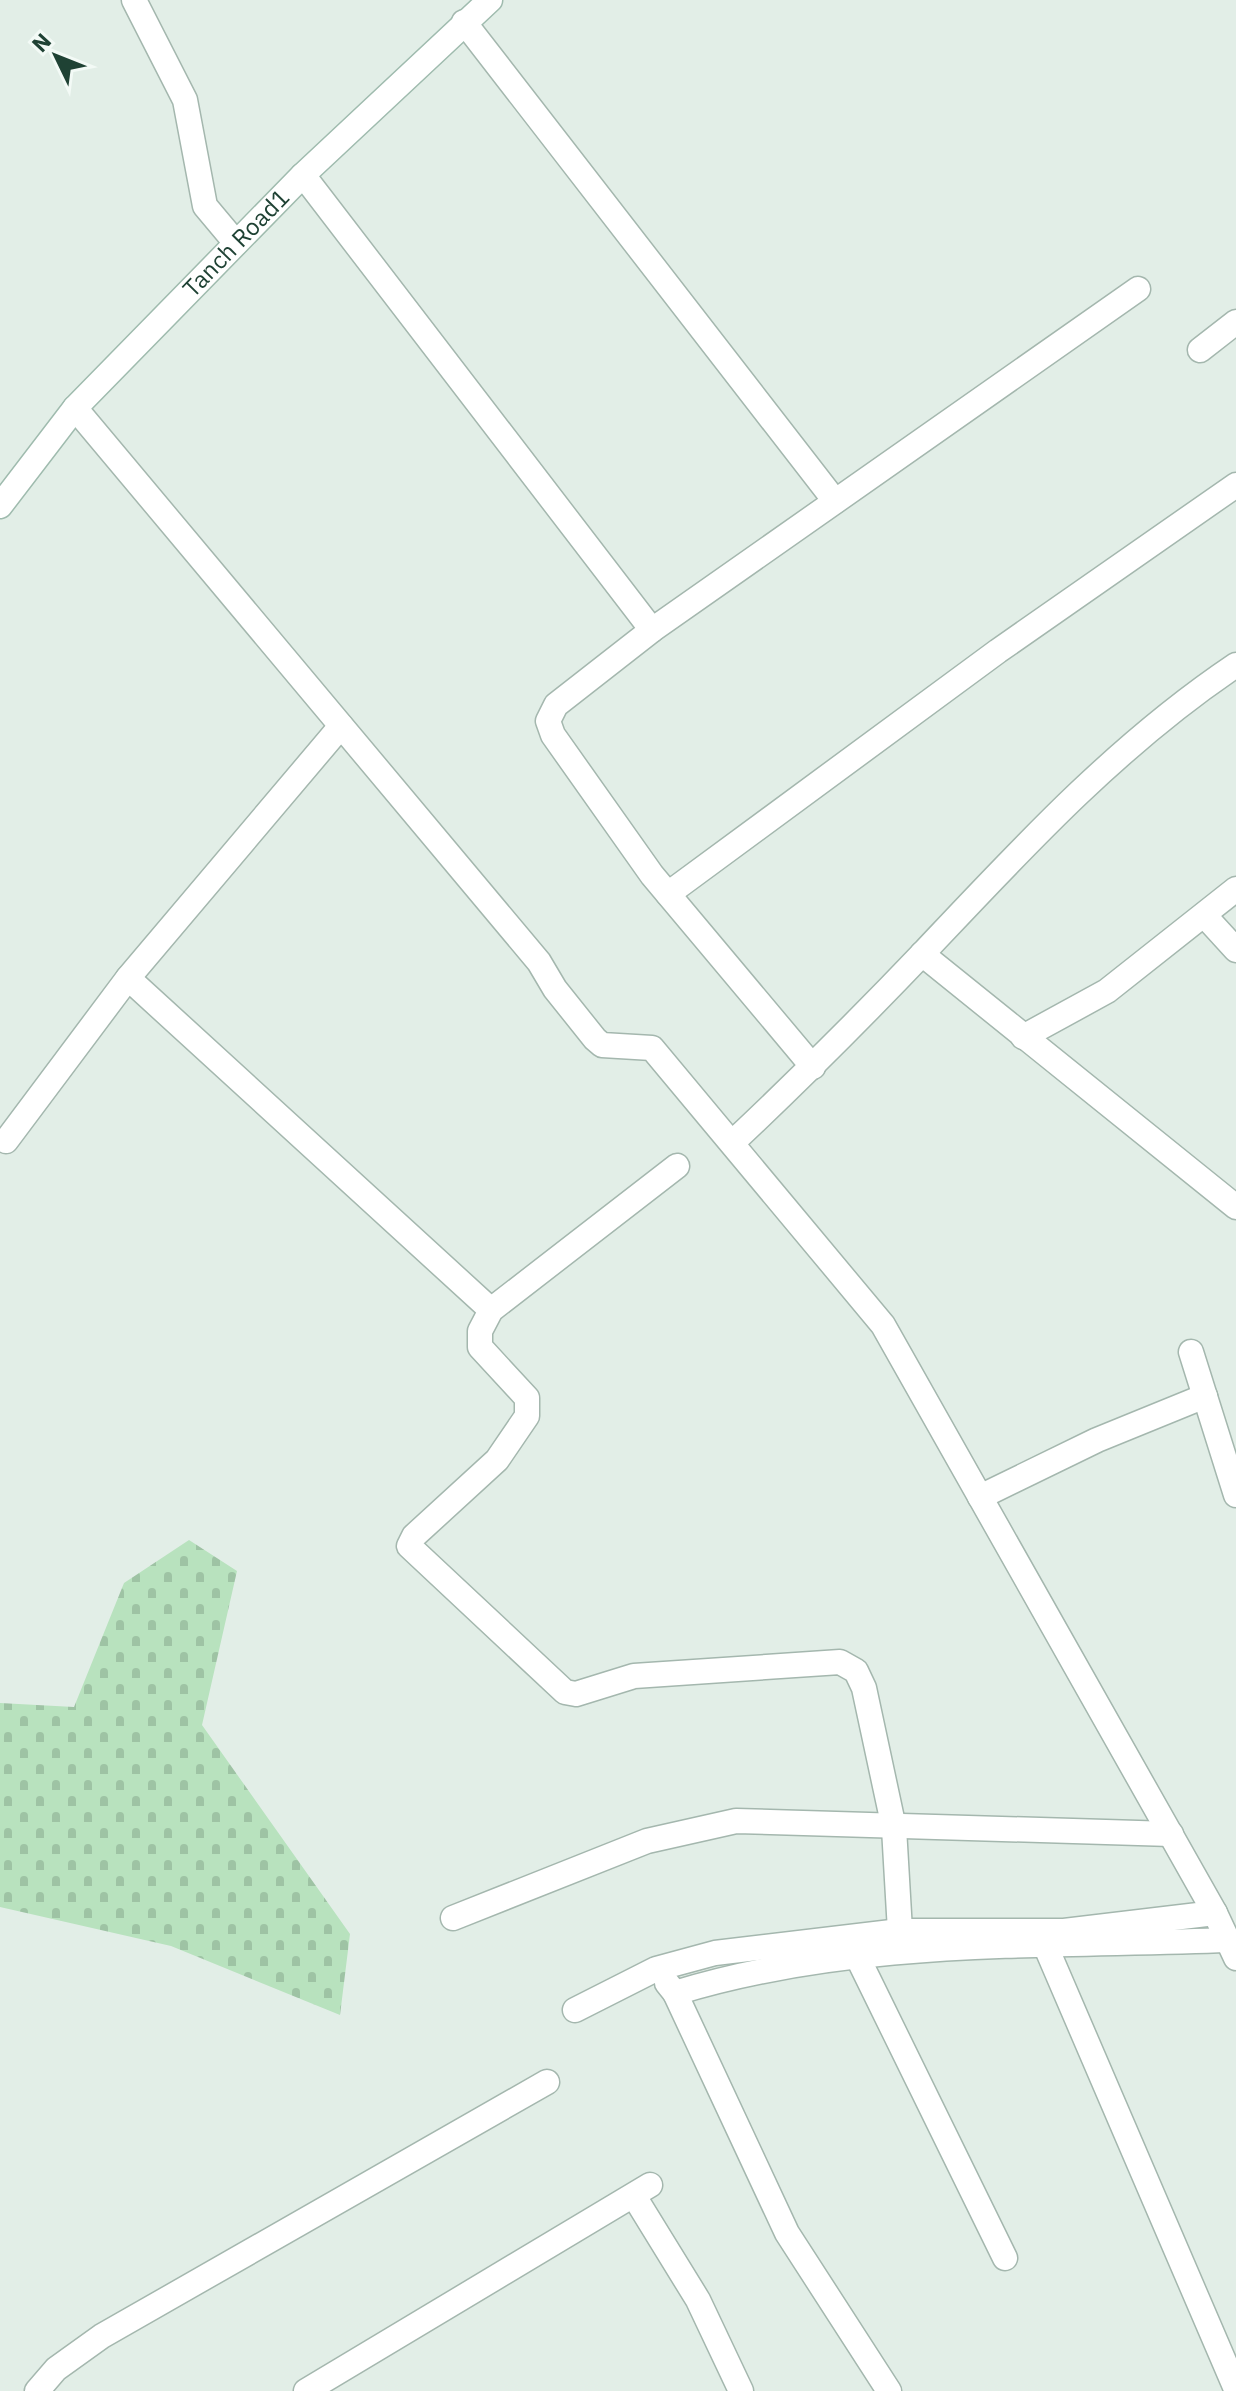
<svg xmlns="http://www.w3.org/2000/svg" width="1236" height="2391" viewBox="0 0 1236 2391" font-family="'IBM Plex Sans',sans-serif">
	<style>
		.cemetery { fill: url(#cemetery-stones) }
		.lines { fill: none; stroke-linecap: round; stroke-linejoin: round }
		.street-casing { stroke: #a4b7ae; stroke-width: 27 }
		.secondary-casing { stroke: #9fbbae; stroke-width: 27 }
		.street { stroke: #fff; stroke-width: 24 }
		.secondary { stroke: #fff; stroke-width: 24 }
		.labels { text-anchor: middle; stroke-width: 6; stroke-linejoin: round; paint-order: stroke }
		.street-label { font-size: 24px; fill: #1f4234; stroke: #f3faf6 }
	</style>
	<defs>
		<pattern id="cemetery-stones" width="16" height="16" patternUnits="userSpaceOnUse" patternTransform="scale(2)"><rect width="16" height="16" fill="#b8e2be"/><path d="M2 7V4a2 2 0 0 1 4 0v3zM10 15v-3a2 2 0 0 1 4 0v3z" fill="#9ec3a4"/></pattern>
	</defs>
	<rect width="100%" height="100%" fill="#e2eee7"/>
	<path class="cemetery" d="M189,1540L237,1571L202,1725L350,1934L340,2015L171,1946L0,1907V1703L74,1707L124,1583Z"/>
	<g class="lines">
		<defs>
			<g id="street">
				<path d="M134,0L185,100L205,206L236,243"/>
				<path d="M464,22L835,501"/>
				<path d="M303,175L652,630"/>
				<path d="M1200,350L1236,322"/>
				<path d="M75,408L539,962L555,989L595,1039L602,1045L652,1048L883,1325L1215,1913L1236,1958"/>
				<path d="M668,894L998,651L1236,485"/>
				<path d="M1204,915L1236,950"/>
				<path d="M922,954L1236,1207"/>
				<path d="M128,978L491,1310"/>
				<path d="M1023,1037L1107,991L1236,889"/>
				<path d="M813,1067L652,875L553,735L548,721L556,705L652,630L1138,289"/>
				<path d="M6,1141L128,978L341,726"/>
				<path d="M732,1143C798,1081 862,1017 925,951C1022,848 1118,744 1236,665"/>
				<path d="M677,1166L491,1310L480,1331V1347L527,1398V1416L497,1460L414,1536L409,1546L565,1692L576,1694L634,1676L840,1662L856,1671L864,1688L894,1828L900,1931"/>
				<path d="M1191,1352L1236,1495"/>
				<path d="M980,1497L1097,1440L1205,1396"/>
				<path d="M453,1918L647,1841L736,1821L1171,1834"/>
				<path d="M1046,1947L1236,2389"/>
				<path d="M856,1954L1005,2258"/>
				<path d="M667,1983L675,1993L787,2233L889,2391"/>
				<path d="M675,1993C853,1938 1044,1947 1228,1940"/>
				<path d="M575,2010L656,1969L715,1953L900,1931H1064L1215,1913"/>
				<path d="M634,2196L698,2300L741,2391"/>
				<path d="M37,2391L56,2369L102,2336L547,2082"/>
				<path d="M306,2391L650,2185"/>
			</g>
			<g id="secondary">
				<path id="s1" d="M0,506L75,408L303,175L490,0"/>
			</g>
		</defs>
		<use href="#street" class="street-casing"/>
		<use href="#secondary" class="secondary-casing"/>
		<use href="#street" class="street"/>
		<use href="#secondary" class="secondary"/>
	</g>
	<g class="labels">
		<g class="street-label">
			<text dy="8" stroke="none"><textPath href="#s1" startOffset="354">Tanch Road1</textPath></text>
		</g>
	</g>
	<g transform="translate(56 56) rotate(313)" stroke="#f3faf6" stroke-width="6" paint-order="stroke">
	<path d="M0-6L14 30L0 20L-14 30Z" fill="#1f4234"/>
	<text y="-12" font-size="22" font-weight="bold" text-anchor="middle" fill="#1f4234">N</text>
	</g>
</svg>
